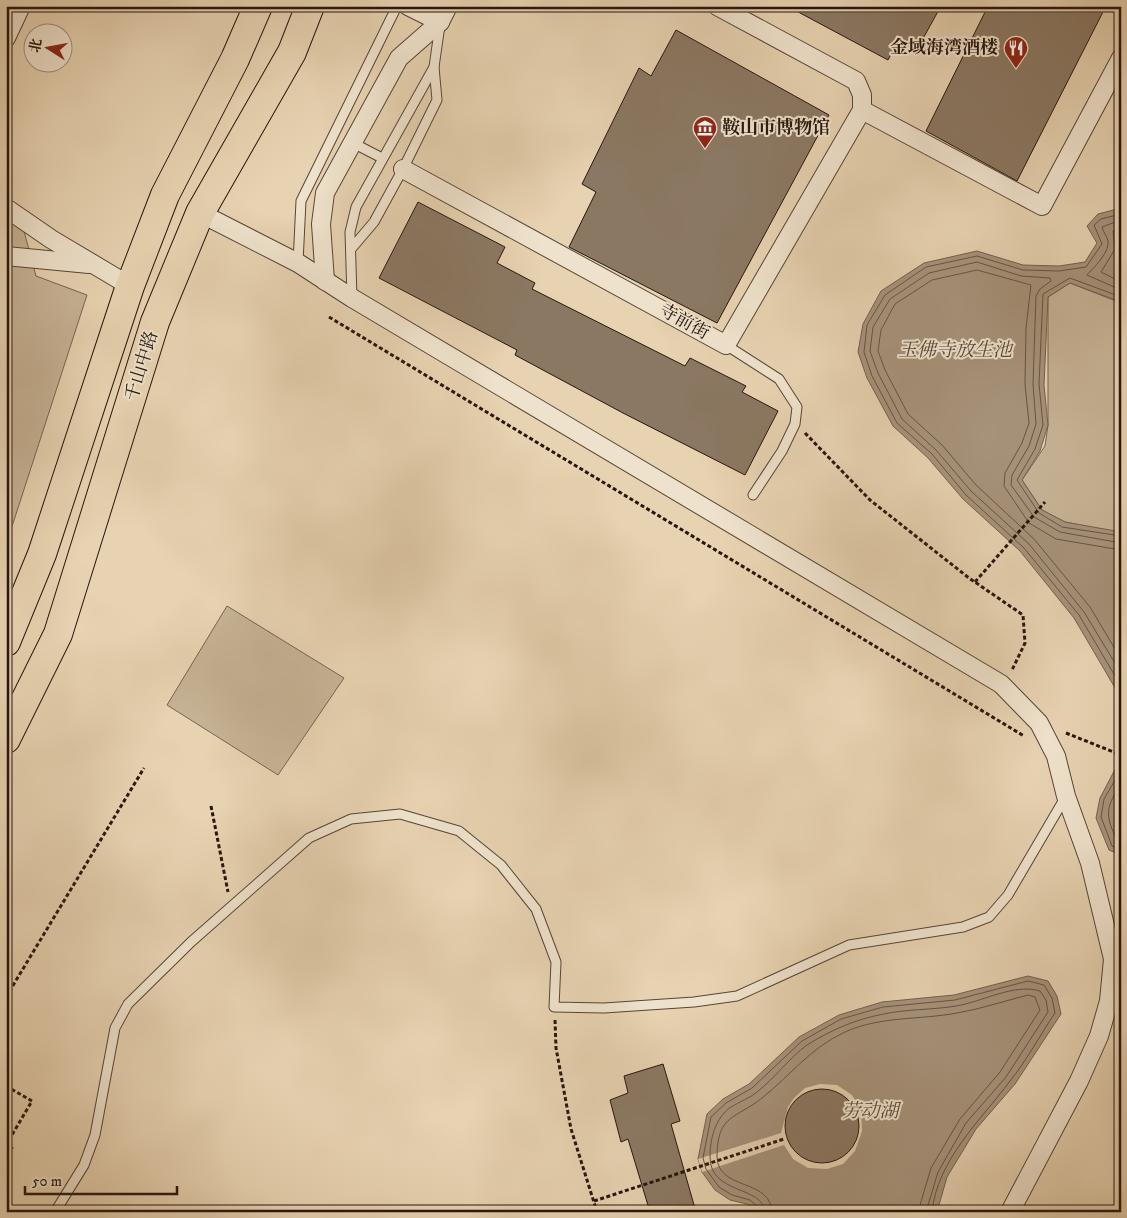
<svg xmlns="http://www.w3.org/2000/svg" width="1127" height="1218" font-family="'IM FELL DW Pica','Noto Serif SC',serif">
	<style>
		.green { fill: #c6b295; stroke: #766452 }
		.water { fill: #a6927a; stroke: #73604f }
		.pier { fill: #e7d2b1 }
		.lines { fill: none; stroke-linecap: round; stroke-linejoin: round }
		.shore { stroke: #665444; stroke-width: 1 }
		.building { fill: #8b7863; stroke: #27160f }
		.lane-casing { stroke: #574538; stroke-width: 11 }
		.street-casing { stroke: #574538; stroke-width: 20 }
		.primary-casing { stroke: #27160f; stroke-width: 30 }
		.path { stroke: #27160f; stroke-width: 3; stroke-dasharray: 4 2.5; stroke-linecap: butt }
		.lane { stroke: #efe2cc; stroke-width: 9 }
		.street { stroke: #efe2cc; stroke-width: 18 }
		.primary { stroke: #e7d2b1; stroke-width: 28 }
		.labels { text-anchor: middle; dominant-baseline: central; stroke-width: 4; stroke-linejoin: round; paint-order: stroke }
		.poi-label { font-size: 18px; font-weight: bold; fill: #27160f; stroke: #efe2cc; text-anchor: end }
		.street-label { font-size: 18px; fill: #27160f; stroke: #efe2cc }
		.water-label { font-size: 19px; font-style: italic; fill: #5a483a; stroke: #efe2cc }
	</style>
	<rect width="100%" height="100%" fill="#e7d2b1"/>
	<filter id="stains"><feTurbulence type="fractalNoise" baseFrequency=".004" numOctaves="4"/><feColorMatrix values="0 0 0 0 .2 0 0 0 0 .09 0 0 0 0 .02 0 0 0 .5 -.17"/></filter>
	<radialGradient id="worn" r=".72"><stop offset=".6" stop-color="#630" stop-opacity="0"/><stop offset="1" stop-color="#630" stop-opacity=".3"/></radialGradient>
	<g class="green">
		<polygon points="6,211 21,220 36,276 87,295 6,545"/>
		<polygon points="1070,283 1121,303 1121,533 1065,522 1042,510 1022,480 1045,446 1048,425 1048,297"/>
		<polygon points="227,606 344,678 278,775 167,705"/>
	</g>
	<g class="water">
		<polygon points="1121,208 1121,302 1070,283 1048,297 1044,385 1048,425 1040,451 1022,480 1042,510 1065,522 1121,532 1121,698 1074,618 1020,551 963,499 928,458 893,426 867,378 858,352 863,324 881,291 924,263 977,251 1023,265 1059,266 1085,262 1097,243 1087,226 1098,214"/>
		<polygon points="1121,758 1121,855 1109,850 1096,818 1100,798"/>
		<polygon points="1028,976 1048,981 1057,996 1061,1014 1015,1084 976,1129 947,1177 937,1212 756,1212 747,1204 730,1200 715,1190 702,1172 698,1159 707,1114 723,1099 749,1084 799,1037 839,1015 882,1002 954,995"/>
	</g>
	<polygon class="pier" points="820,1084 837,1085 852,1095 861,1110 862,1131 855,1151 843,1164 827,1169 808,1168 793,1159 784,1145 702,1172 698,1159 781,1133 788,1107 794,1098 805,1088"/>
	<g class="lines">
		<g class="shore">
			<polyline points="1121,214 1101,219 1094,225 1102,244 1086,267 1059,271 1023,270 977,256 926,267 885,295 867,325 864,352 872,376 897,423 932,454 966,495 1024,548 1079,615 1121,686"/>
			<path d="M 1121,220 L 1102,227 C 1103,232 1107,236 1108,241 C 1109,254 1093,268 1087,275 L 1121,290"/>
			<polyline points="1121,228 1113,231 1115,249 1101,272 1121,282"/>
			<polyline points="1121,297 1070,278 1043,294 1039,384 1043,425 1035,449 1017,480 1039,513 1062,527 1121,536"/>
			<polyline points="1121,543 1060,532 1034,517 1011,485 1012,475 1029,446 1036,424 1033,384 1036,296 1040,289 1051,281 1050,278 1021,276 977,262 929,273 890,299 873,327 870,351 878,373 902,419 936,450 971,491 1029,544 1084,612 1121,673"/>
			<polyline points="1121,550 1056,539 1029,523 1004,486 1005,473 1022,443 1029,423 1025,384 1026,328 1031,285 977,270 932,280 895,304 881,330 878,351 885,370 908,414 942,445 976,485 1034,539 1090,607 1121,659"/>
			<polyline points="1121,770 1104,799 1101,817 1112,846 1121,849"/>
			<path d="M 1121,783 C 1111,801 1104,809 1112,829 C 1115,835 1115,840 1121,843"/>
			<path d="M 758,1212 L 758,1207 L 750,1200 L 732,1195 L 719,1187 L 706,1169 L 703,1158 L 711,1117 L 726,1103 L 752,1088 L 802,1041 L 841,1019 L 883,1007 L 955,1000 L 1028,981 L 1044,985 L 1052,998 L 1055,1013 C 1040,1035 1027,1060 1010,1081 C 981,1120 937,1160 932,1212"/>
			<path d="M 765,1212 C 763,1185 710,1195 710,1157 C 710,1139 715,1118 731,1107 C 739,1102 750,1098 757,1092 C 775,1078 789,1058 807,1045 C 831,1030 856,1019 884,1014 C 907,1009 932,1010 956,1006 C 982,1002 1014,983 1040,991 L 1046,1000 L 1048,1012 L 1006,1077 L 966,1123 L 938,1172 L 926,1212"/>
			<path d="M 772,1212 C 771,1178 718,1191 717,1157 C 717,1114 736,1119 762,1098 C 791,1075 810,1048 845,1032 C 880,1016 920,1020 957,1013 C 981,1009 1004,1001 1028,995 L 1035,997 L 1040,1010 L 1000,1072 L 960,1119 L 931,1168 L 918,1212"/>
		</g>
	</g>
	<g class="building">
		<polygon points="787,6 941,6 915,53 897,43 888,60"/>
		<polygon points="988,6 1106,6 1017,181 926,131"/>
		<polygon points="676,30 829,115 717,323 569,247 596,192 582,184 639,68 651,76"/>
		<polygon points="418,202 505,247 497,263 535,283 532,289 685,366 690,358 746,386 742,392 778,411 745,475 623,413 515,355 517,350 379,278"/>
		<polygon points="663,1064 680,1121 671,1124 696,1212 650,1212 628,1139 621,1142 610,1100 628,1093 624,1076"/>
		<circle cx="822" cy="1126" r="37"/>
	</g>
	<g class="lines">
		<g class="lane-casing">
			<g id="lane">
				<polyline points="353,143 382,158"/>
				<polyline points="351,249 374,222 403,169 437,100 434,67"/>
				<polyline points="298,263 301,201 397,6"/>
				<polyline points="352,298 350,232 356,207 434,67 440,25"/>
				<polyline points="726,345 779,379 797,407 795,424 782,451 753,495"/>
				<polyline points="55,1212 84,1165 95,1135 115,1028 128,1004 191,942 309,838 351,819 400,814 459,831 501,865 536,909 556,962 554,1007 604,1008 694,1002 737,996 849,945 963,927 989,917 1008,895 1066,796"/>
			</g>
		</g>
		<g class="street-casing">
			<g id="street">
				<polyline points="408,6 440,22"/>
				<polyline points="717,6 856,81 862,95 862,110 1042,206 1121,58"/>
				<polyline points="6,38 21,6"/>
				<polyline points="403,169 726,345 862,110"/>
				<polyline points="6,208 51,239 130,286"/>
				<polyline points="200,213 298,263 352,298 1001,684 1039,723 1056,756 1066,796 1090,863 1113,959 1109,1001 1099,1036 1079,1081 1010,1212"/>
				<polyline points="6,256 89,264"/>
				<polyline points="325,281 321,224 325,193 399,58 440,22 448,6"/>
			</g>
		</g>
		<g class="primary-casing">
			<g id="primary">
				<polyline points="6,642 42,554 130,286 165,195 235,59 258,6"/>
				<polyline points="6,739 58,634 155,322 200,213 292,52 310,6"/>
			</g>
		</g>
		<g class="path">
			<polyline points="329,317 1024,736"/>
			<polyline points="805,433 870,500 969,578 1023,615 1025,643 1012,670"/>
			<polyline points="975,582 1045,502"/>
			<polyline points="1066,733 1121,755"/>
			<polyline points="211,806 228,892"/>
			<polyline points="6,997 144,768"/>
			<polyline points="555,1020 556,1048 571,1129 597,1212"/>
			<polyline points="6,1086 32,1101 6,1145 12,1148 6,1158"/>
			<polyline points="594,1201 784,1139"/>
		</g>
		<use href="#lane" class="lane"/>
		<use href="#street" class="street"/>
		<use href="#primary" class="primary"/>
	</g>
	<defs>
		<g id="restaurant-pin" transform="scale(1.25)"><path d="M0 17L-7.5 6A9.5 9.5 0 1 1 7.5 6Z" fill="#8f2418" stroke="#efe2cc"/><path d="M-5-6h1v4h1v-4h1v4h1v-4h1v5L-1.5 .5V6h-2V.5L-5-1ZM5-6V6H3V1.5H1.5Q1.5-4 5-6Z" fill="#fff"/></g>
		<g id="museum-pin" transform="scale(1.25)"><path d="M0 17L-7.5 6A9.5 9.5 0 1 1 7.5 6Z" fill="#8f2418" stroke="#efe2cc"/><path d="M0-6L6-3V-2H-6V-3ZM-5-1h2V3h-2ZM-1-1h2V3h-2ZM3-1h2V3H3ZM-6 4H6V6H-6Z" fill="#fff"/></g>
	</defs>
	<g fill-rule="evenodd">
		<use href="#restaurant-pin" x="1016" y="48"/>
		<use href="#museum-pin" x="705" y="128"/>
	</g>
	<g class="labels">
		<g class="poi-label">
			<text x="998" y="48">金域海湾酒楼</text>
			<text x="722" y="128" text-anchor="start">鞍山市博物馆</text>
		</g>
		<g class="street-label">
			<text transform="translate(684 322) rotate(29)">寺前街</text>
			<text transform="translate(142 366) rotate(-73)">千山中路</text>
		</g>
		<g class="water-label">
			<text x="955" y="350">玉佛寺放生池</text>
			<text x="870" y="1111">劳动湖</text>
		</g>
	</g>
	<rect width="1127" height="1218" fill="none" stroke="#e7d2b1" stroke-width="25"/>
	<rect x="8" y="8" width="1112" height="1203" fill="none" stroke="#27160f" stroke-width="2.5"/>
	<rect x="12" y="12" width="1102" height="1193" fill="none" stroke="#27160f"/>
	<g transform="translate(48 48) rotate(281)"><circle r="24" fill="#efe2cc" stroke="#9f9080"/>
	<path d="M0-4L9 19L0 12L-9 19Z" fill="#8f2418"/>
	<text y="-8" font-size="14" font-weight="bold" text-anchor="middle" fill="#27160f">北</text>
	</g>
	<path d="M25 1186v8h152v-8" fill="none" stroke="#27160f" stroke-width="2.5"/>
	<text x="32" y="1186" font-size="15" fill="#27160f" stroke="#efe2cc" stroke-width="4" paint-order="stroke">50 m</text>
	<rect width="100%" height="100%" filter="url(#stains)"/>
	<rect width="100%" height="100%" fill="url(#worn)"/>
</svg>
